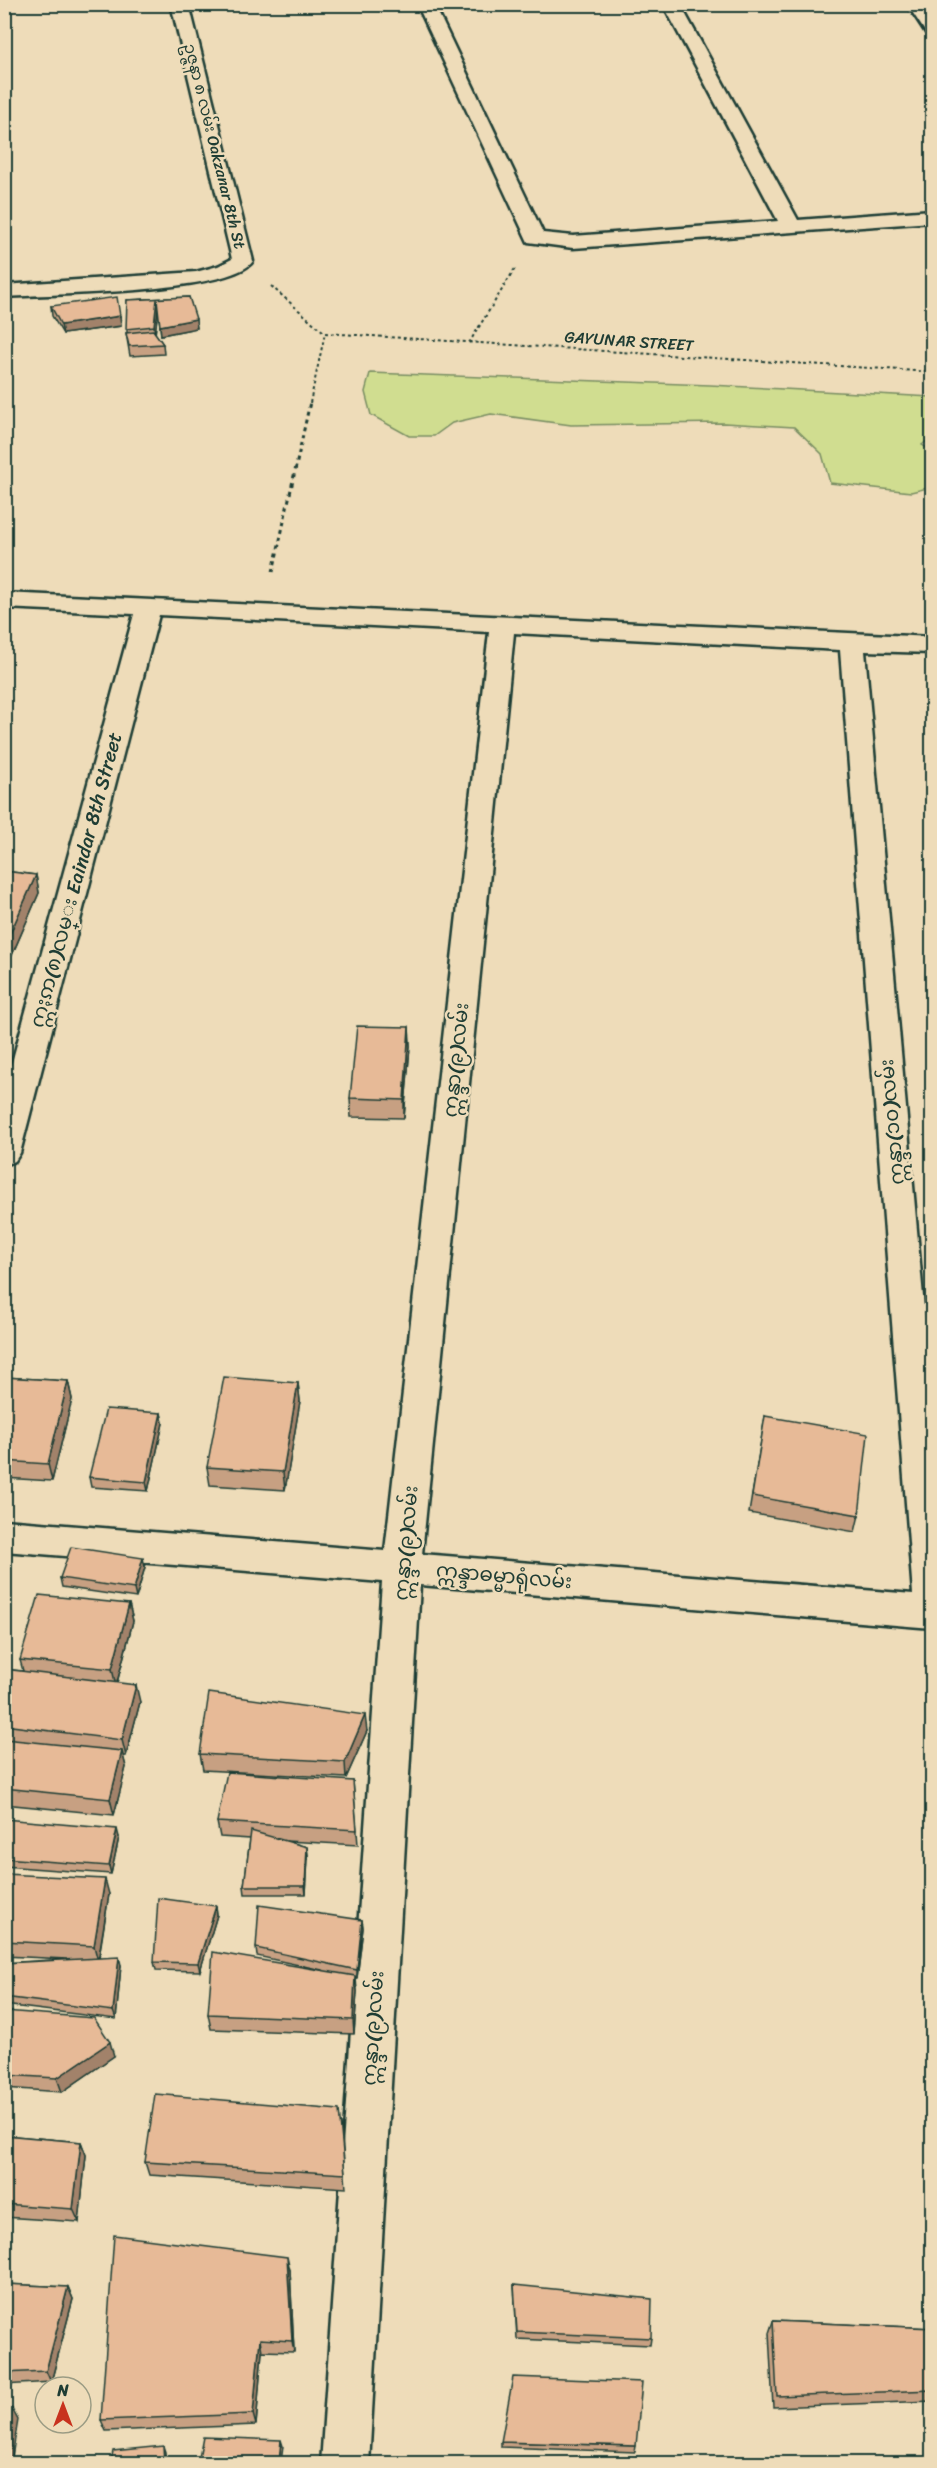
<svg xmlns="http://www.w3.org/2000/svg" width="937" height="2468" font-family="Sriracha,'Noto Sans Myanmar',sans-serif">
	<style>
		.green { fill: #d0dd90; stroke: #788d62; stroke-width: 1.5 }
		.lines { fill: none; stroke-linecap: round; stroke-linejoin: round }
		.street-casing { stroke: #1f3d34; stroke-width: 5 }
		.path-far1 { stroke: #1f3d34; stroke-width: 2; stroke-dasharray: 3 3; stroke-linecap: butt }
		.path { stroke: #1f3d34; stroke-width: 3; stroke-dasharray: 4 4; stroke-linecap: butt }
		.street { fill: #eedcb9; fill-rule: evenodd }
		.wall { fill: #c7a082; stroke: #1f3d34; stroke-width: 1.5 }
		.shaded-wall { fill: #a2826a; stroke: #1f3d34; stroke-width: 1.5 }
		.building { fill: #e7ba97; stroke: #1f3d34; stroke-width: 1.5 }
		.labels { text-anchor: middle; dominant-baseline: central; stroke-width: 5; stroke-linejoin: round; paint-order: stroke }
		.far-street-label { font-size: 16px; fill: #1f3d34; stroke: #eedcb9 }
		.street-label { font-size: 20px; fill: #1f3d34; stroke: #eedcb9 }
	</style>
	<rect width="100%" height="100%" fill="#eedcb9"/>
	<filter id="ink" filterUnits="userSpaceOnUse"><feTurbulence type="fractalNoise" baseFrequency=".0167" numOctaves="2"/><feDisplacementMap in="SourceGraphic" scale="12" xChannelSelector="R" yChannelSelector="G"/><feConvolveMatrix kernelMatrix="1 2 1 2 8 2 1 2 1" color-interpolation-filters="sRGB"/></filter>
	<g filter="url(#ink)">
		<polygon class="green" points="370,373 710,385 932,397 932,437 922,445 932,451 932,487 911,492 830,483 822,454 794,427 724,423 571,425 491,414 452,423 434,436 409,436 371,415 365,392"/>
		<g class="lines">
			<g class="street-casing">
				<g id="street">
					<path d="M 171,4 L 189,4 L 253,261 C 232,293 48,294 4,297 L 4,285 L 196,272 L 218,266 L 232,259 Z"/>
					<polygon points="417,4 434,4 543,233 573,236 778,221 663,4 680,4 798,220 932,210 932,222 573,248 528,242"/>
					<polygon points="907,4 924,4 932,17 932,34 926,33"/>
					<path d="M 4,593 L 932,637 L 932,653 L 865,651 L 932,1397 L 932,1628 L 420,1585 L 369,2464 L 321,2464 L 382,1582 L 4,1551 L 4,1520 L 385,1551 L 489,632 L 159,615 L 20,1153 L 15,1161 L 4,1165 L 4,1092 L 134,614 L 4,608 ZM 514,633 L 840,650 L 913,1594 L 422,1554 Z"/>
				</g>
			</g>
			<g class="path-far1">
				<polyline points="271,286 325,333"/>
				<polyline points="325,333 932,372"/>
				<polyline points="469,343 516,267"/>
				<polyline points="310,403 325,333"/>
			</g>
			<polyline class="path" points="273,572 310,402"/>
			<use href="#street" class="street"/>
		</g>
		<g class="wall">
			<polygon points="189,297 197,328 161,335 158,308 155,333 163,344 164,354 130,356 126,333 127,333 127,300"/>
			<polygon points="51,306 120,316 121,326 63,334 52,316"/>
			<polygon points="4,871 36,875 39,893 12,955 4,955"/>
			<polygon points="409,1027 410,1046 404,1118 351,1117 350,1098"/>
			<polygon points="4,1377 68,1381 72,1399 52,1481 4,1478"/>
			<polygon points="298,1383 300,1401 285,1490 210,1485 207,1467"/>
			<polygon points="161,1413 163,1423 148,1491 91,1487 89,1477"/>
			<polygon points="765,1416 859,1515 855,1532 749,1513"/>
			<polygon points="145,1567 136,1598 62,1587 60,1578"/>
			<polygon points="129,1604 133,1621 117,1683 140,1702 126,1756 123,1756 126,1767 114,1815 4,1804 4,1669 23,1671 20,1660"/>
			<polygon points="367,1731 346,1778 203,1770 200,1754"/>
			<polygon points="353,1781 358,1845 286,1841 307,1847 308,1856 306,1894 245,1894 244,1886 250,1839 220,1837 217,1822"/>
			<polygon points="4,1819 119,1837 111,1874 4,1866"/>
			<polygon points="4,1874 109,1894 99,1958 121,1965 116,2019 4,2005 4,1963 67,1959 4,1956"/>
			<polygon points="216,1906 217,1915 200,1971 156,1970 154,1962"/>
			<polygon points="362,1920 363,1928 357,1978 356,1978 357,1991 354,2034 211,2029 208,2014 322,1970 257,1956 256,1948"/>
			<polygon points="4,2011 114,2056 62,2092 4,2088"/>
			<polygon points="341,2124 346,2188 149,2175 145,2162"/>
			<polygon points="4,2135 81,2142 86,2155 79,2222 4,2217"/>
			<polygon points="290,2270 294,2352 262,2351 256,2425 106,2431 101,2420"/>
			<polygon points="4,2284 68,2287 73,2299 51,2382 4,2385"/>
			<polygon points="514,2285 651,2338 650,2345 517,2339"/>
			<polygon points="773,2321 933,2328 933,2401 773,2407 769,2333"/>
			<polygon points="501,2442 636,2446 635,2452 501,2447"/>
		</g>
		<g class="shaded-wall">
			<polygon points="157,299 158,308 155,336 154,326"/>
			<polygon points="120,316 121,326 63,334 61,325"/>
			<polygon points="196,319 197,328 161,335 160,326"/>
			<polygon points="36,875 39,893 12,955 9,936"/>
			<polygon points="409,1027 410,1046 404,1118 404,1100"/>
			<polygon points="68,1381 72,1399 52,1481 48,1464"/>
			<polygon points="298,1383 300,1401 285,1490 283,1472"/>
			<polygon points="161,1413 163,1423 148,1491 146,1482"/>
			<polygon points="143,1558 145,1567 136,1598 134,1589"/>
			<polygon points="129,1604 133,1621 116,1686 112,1669"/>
			<polygon points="136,1685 140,1702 126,1756 122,1740"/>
			<polygon points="365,1715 367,1731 346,1778 345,1762"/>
			<polygon points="122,1751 126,1767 114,1815 110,1799"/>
			<polygon points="117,1829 119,1837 111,1874 109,1866"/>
			<polygon points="307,1847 308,1856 306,1894 305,1886"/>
			<polygon points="105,1879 109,1894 98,1961 94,1946"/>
			<polygon points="216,1906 217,1915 200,1971 198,1963"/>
			<polygon points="362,1920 363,1928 357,1978 357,1970"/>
			<polygon points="119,1957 121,1965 116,2019 113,2011"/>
			<polygon points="355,1976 357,1991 354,2034 353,2020"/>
			<polygon points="110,2042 114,2056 62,2092 57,2078"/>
			<polygon points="81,2142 86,2155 79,2222 73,2209"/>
			<polygon points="287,2257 290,2270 294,2352 292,2341"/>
			<polygon points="68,2287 73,2299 51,2382 46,2371"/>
			<polygon points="260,2339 262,2351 256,2425 253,2414"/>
			<polygon points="12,2409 18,2420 11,2463 4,2463 4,2455"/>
			<polygon points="281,2440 283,2446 281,2463 279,2463"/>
			<polygon points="163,2446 165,2452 166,2463 164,2463"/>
		</g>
		<g class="building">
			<polygon points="117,297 120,316 61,325 51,306"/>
			<polygon points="189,297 196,319 160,326 157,299 154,326 126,329 127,300"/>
			<polygon points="153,330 163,344 129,346 126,333"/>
			<polygon points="4,871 36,875 9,936 4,936"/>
			<polygon points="357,1026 409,1027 404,1100 350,1098"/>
			<polygon points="4,1377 68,1381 48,1464 4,1461"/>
			<polygon points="224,1377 298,1383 283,1472 207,1467"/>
			<polygon points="106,1409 161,1413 146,1482 89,1477"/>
			<polygon points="765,1416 868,1434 859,1515 752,1496"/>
			<polygon points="71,1547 143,1558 134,1589 60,1578"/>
			<polygon points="39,1595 129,1604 112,1669 20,1660"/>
			<polygon points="4,1669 136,1685 122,1740 4,1725"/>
			<polygon points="209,1693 365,1715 345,1762 200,1754"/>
			<polygon points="4,1739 122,1751 110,1799 4,1788"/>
			<polygon points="227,1772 353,1781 357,1830 217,1822"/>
			<polygon points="4,1819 117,1829 109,1866 4,1858"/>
			<polygon points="251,1831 307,1847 305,1886 244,1886"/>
			<polygon points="4,1874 105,1879 94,1946 4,1941"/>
			<polygon points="158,1898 216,1906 198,1963 154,1962"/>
			<polygon points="259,1905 362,1920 357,1970 256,1948"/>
			<polygon points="213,1952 355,1976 353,2020 208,2014"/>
			<polygon points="119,1957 113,2011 4,1997 4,1963"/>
			<polygon points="4,2011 94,2018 110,2042 57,2078 4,2075"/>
			<polygon points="155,2094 339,2110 345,2174 145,2162"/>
			<polygon points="4,2135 81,2142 73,2209 4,2204"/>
			<polygon points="114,2235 287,2257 292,2341 260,2339 253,2414 101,2420"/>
			<polygon points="4,2284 68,2287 46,2371 4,2373"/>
			<polygon points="514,2285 652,2299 651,2338 517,2332"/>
			<polygon points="773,2321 933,2328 933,2390 777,2396"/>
			<polygon points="513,2377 642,2382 636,2446 501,2442"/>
			<polygon points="4,2409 12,2409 4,2455"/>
			<polygon points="203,2437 281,2440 279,2463 198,2463"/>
			<polygon points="163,2446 164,2463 111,2463 113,2451"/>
		</g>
	</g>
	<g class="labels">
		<g class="far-street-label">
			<text transform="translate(215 146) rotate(76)">ဥဇ္ဇနာ ၈ လမ်း Oakzanar 8th St</text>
			<text transform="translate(629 341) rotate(4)">GAYUNAR STREET</text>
		</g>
		<g class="street-label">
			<text transform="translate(76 880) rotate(-75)">ဣႏၵာ(၈)လမ္း Eaindar 8th Street</text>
			<text transform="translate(456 1060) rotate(-84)">ဣန္ဒာ(၉)လမ်း</text>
			<text transform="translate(892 1122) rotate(-95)">ဣန္ဒာ(၁၀)လမ်း</text>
			<text transform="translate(406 1543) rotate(-85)">ဣန္ဒာ(၉)လမ်း</text>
			<text transform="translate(504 1576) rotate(5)">ဣန္ဒာဓမ္မာရုံလမ်း</text>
			<text transform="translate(373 2028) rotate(-86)">ဣန္ဒာ(၉)လမ်း</text>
		</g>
	</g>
	<rect width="937" height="2468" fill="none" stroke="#eedcb9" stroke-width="24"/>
	<rect x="12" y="12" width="913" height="2444" fill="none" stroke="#1f3d34" stroke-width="2" filter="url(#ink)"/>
	<g transform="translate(63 2405)"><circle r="28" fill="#eedcb9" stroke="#9b9c84" stroke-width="1.5"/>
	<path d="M0-4.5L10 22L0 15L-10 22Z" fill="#c8321e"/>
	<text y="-9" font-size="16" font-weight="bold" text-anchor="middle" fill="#1f3d34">N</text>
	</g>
</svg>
